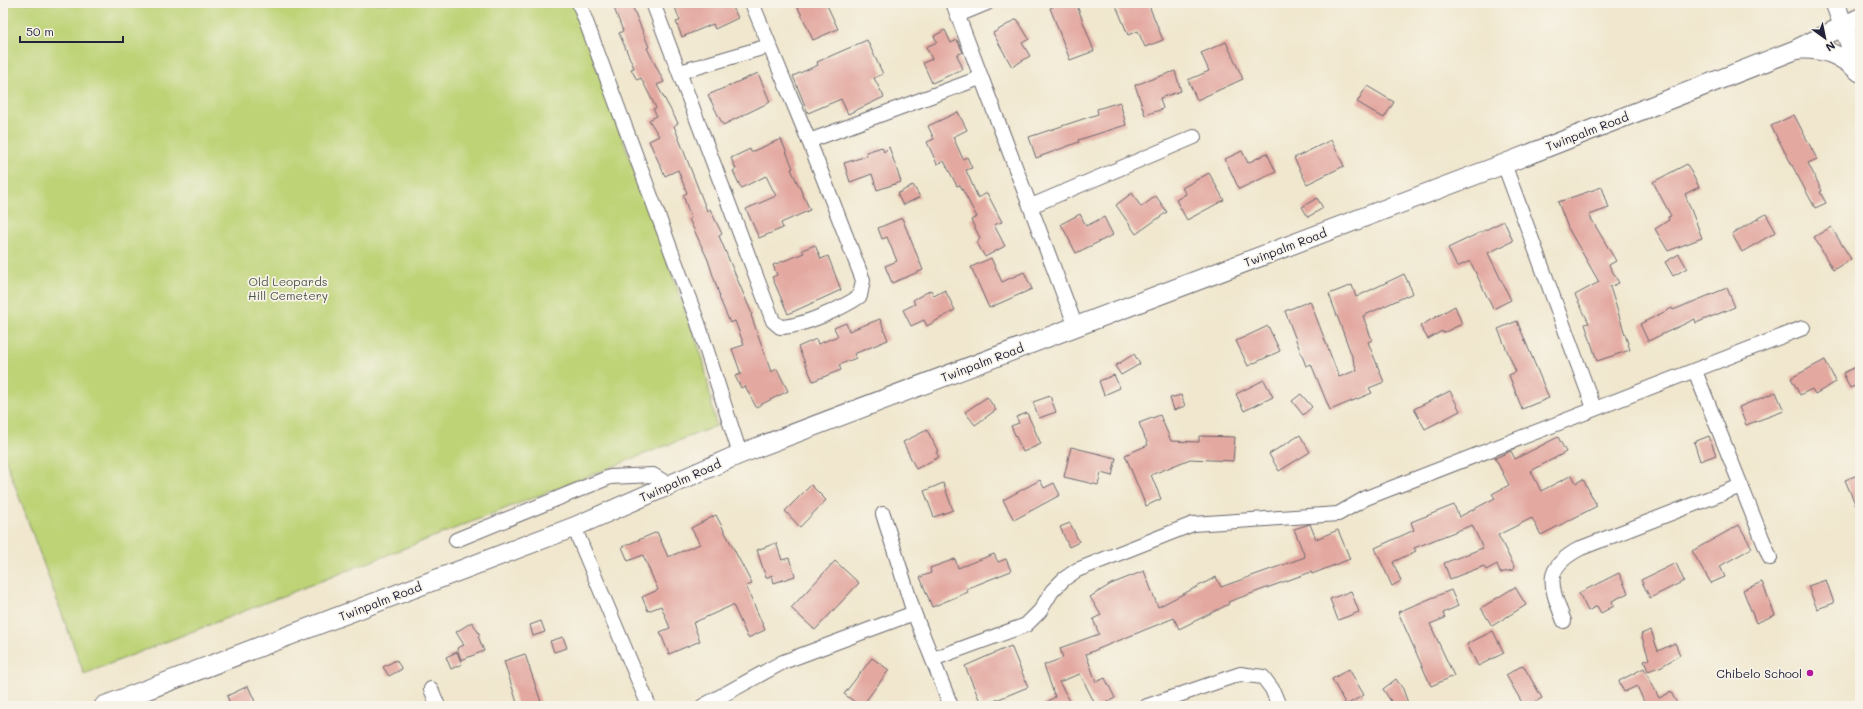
<svg xmlns="http://www.w3.org/2000/svg" width="1863" height="709" font-family="Mali,sans-serif">
	<style>
		.green { fill: #bdd376; stroke: #707a58 }
		.building { fill: #e3a8a0 }
		.lines { fill: none; stroke-linecap: round; stroke-linejoin: round }
		.street-casing { stroke: #6a676e; stroke-width: 16 }
		.secondary-casing { stroke: #6a676e; stroke-width: 21 }
		.street { stroke: #fff; stroke-width: 14 }
		.secondary { stroke: #fff; stroke-width: 19 }
		.poi-dot { fill: #b5179e; stroke: #f7f3e8; stroke-width: 1.5 }
		.labels { text-anchor: middle; dominant-baseline: central; stroke-width: 3.5; stroke-linejoin: round; paint-order: stroke }
		.street-label { font-size: 12px; fill: #22223b; stroke: #f7f3e8 }
		.park-label { font-size: 12px; fill: #50574d; stroke: #f7f3e8 }
		.poi-label { font-size: 12px; fill: #22223b; stroke: #f7f3e8; text-anchor: end }
	</style>
	<rect width="100%" height="100%" fill="#f7f3e8"/>
	<filter id="ink" filterUnits="userSpaceOnUse"><feTurbulence type="fractalNoise" baseFrequency=".025" numOctaves="2"/><feDisplacementMap in="SourceGraphic" scale="8" xChannelSelector="R" yChannelSelector="G"/><feConvolveMatrix kernelMatrix="1 2 1 2 8 2 1 2 1" color-interpolation-filters="sRGB"/></filter>
	<filter id="wash" filterUnits="userSpaceOnUse"><feTurbulence type="fractalNoise" baseFrequency=".012" numOctaves="4" result="noise"/><feDisplacementMap in="SourceGraphic" scale="16" xChannelSelector="R" yChannelSelector="G"/><feGaussianBlur stdDeviation="0.9" result="paint"/><feColorMatrix in="noise" values="0 0 0 0 0 0 0 0 0 0 0 0 0 0 0 0 0 1.4 0 .05"/><feComposite in="paint" operator="in"/></filter>
	<g filter="url(#wash)">
		<rect width="100%" height="100%" fill="#f0e7ce"/>
		<polygon class="green" points="3,3 573,3 703,359 716,426 84,674 3,453"/>
		<g id="blocks">
			<g class="building">
				<polygon points="612,3 631,3 649,47 647,48 664,82 657,85 678,123 674,126 707,211 710,209 722,234 719,236 752,314 751,315 771,372 777,369 788,391 756,407 745,386 741,388 735,376 741,374 732,349 744,345 735,321 730,323 719,297 720,297 708,260 689,219 691,218 683,195 687,193 678,170 665,176 649,141 659,136 649,120 657,116 653,109 656,108 641,78 637,80 631,69 634,68 619,33 623,31"/>
				<polygon points="686,3 731,3 738,18 715,29 713,24 682,37 676,22 680,21 675,7"/>
				<polygon points="796,3 826,3 838,29 813,40"/>
				<polygon points="1062,3 1076,3 1094,51 1070,60 1050,8"/>
				<polygon points="1115,3 1148,3 1163,40 1145,47 1138,31 1128,35"/>
				<polygon points="1017,19 1029,39 1022,43 1030,56 1012,67 993,33"/>
				<polygon points="945,30 951,43 957,40 963,52 957,55 963,69 932,83 923,63 932,59 926,47 937,42 934,36"/>
				<polygon points="867,40 883,74 874,78 884,97 848,114 841,99 808,113 793,76 818,65 817,62"/>
				<polygon points="1226,42 1243,79 1197,100 1188,80 1209,71 1201,53"/>
				<polygon points="1175,71 1181,91 1160,98 1163,109 1145,115 1135,85"/>
				<polygon points="758,73 770,102 723,125 708,95"/>
				<polygon points="1367,86 1394,102 1384,118 1357,102"/>
				<polygon points="1120,102 1126,125 1078,140 1079,142 1036,158 1029,137 1098,114 1097,109"/>
				<polygon points="958,112 967,130 953,137 963,159 967,157 972,168 966,170 978,198 987,193 1002,222 994,225 1005,246 985,257 977,243 980,238 971,220 977,217 960,185 957,186 944,161 937,164 927,142 934,139 928,126"/>
				<polygon points="1794,115 1817,159 1808,163 1822,191 1820,192 1826,203 1815,208 1771,126"/>
				<polygon points="781,139 793,168 791,169 810,210 781,223 783,228 759,238 746,209 776,196 766,176 741,188 733,171 736,169 731,158 750,149 751,152"/>
				<polygon points="1331,140 1344,166 1307,184 1294,158"/>
				<polygon points="882,147 884,152 889,147 901,182 877,190 872,174 850,182 844,163 867,156 866,152"/>
				<polygon points="1242,151 1248,163 1267,153 1276,172 1239,189 1225,159"/>
				<polygon points="1687,164 1699,187 1685,194 1702,238 1668,251 1655,229 1669,220 1668,217 1671,216 1653,182"/>
				<polygon points="1209,173 1224,200 1187,220 1176,200 1186,194 1182,188"/>
				<polygon points="913,185 920,197 903,205 897,194"/>
				<polygon points="1602,187 1609,208 1589,215 1616,261 1609,265 1619,283 1610,287 1630,350 1597,361 1585,324 1589,323 1575,295 1599,282 1568,228 1558,202"/>
				<polygon points="1132,193 1141,207 1156,196 1167,212 1136,234 1116,205"/>
				<polygon points="1317,198 1323,208 1308,217 1302,207"/>
				<polygon points="1080,214 1086,226 1104,217 1113,235 1076,253 1061,224"/>
				<polygon points="1766,214 1776,232 1742,252 1732,234"/>
				<polygon points="902,218 923,270 892,283 885,266 897,261 887,237 882,239 878,228"/>
				<polygon points="1504,221 1513,241 1488,253 1511,300 1493,309 1470,261 1457,267 1448,248"/>
				<polygon points="1831,227 1851,259 1833,270 1814,237"/>
				<polygon points="815,245 821,259 828,256 841,290 788,314 772,277 777,275 773,265 804,253 802,250"/>
				<polygon points="1679,254 1687,268 1673,276 1665,262"/>
				<polygon points="991,258 1002,282 1024,272 1032,289 989,308 971,267"/>
				<polygon points="1404,274 1413,293 1363,316 1372,340 1368,342 1384,382 1369,388 1372,393 1330,410 1311,364 1306,366 1285,311 1310,301 1339,377 1357,370 1329,294 1352,285 1356,297"/>
				<polygon points="1727,288 1735,307 1696,323 1695,319 1648,341 1640,324 1672,308 1673,310"/>
				<polygon points="931,290 934,296 945,290 955,310 927,326 924,320 911,326 903,310 915,304 913,300"/>
				<polygon points="1455,306 1462,324 1443,333 1442,331 1428,339 1420,326"/>
				<polygon points="880,319 888,340 854,354 856,358 839,365 841,370 813,381 798,347 816,339 818,344 838,336 834,328 846,323 849,331"/>
				<polygon points="1517,321 1549,398 1522,409 1509,375 1516,372 1498,329"/>
				<polygon points="1268,326 1280,351 1248,366 1236,341"/>
				<polygon points="1134,354 1140,364 1121,375 1115,366"/>
				<polygon points="1825,360 1836,382 1815,394 1812,389 1800,395 1791,378"/>
				<polygon points="1860,365 1860,384 1850,388 1843,373"/>
				<polygon points="1114,375 1120,388 1104,395 1099,381"/>
				<polygon points="1264,380 1273,397 1244,411 1236,394"/>
				<polygon points="1450,391 1460,411 1425,429 1414,409"/>
				<polygon points="1776,392 1784,411 1746,425 1739,407"/>
				<polygon points="1301,394 1312,407 1303,415 1292,401"/>
				<polygon points="1181,395 1185,406 1174,410 1170,398"/>
				<polygon points="1050,396 1056,412 1039,418 1033,402"/>
				<polygon points="987,397 996,410 975,425 965,412"/>
				<polygon points="1027,413 1041,444 1023,452 1011,426 1019,423 1016,417"/>
				<polygon points="1160,415 1171,441 1199,442 1199,436 1235,437 1233,461 1190,459 1151,475 1161,499 1146,506 1125,455 1148,445 1139,423"/>
				<polygon points="927,430 938,451 936,452 939,457 916,469 903,442"/>
				<polygon points="1300,435 1310,452 1279,471 1269,454"/>
				<polygon points="1709,436 1716,455 1700,461 1694,442"/>
				<polygon points="1558,437 1566,452 1531,471 1541,491 1572,475 1576,483 1583,479 1597,506 1541,535 1532,518 1498,535 1514,566 1513,570 1500,573 1497,564 1486,570 1484,566 1450,579 1444,563 1483,548 1472,525 1414,548 1416,551 1393,562 1401,581 1392,586 1375,548 1414,530 1411,522 1454,505 1459,517 1495,498 1492,494 1509,485 1495,458 1511,451 1515,459"/>
				<polygon points="1071,447 1116,458 1112,476 1101,473 1098,485 1064,477"/>
				<polygon points="1860,474 1860,515 1845,480"/>
				<polygon points="1040,480 1044,488 1054,483 1060,495 1014,520 1003,500"/>
				<polygon points="943,483 953,510 934,517 924,491"/>
				<polygon points="811,485 826,500 800,527 785,511"/>
				<polygon points="716,515 752,584 746,586 765,630 748,638 733,605 693,623 700,641 669,654 660,632 670,628 661,606 648,611 642,597 658,590 643,555 628,561 622,547 657,532 668,557 700,544 691,528"/>
				<polygon points="1070,523 1079,542 1069,547 1060,527"/>
				<polygon points="1310,524 1316,539 1338,530 1350,559 1312,574 1311,572 1228,602 1229,604 1179,629 1174,618 1086,654 1096,682 1105,678 1115,698 1104,704 1105,706 1096,706 1080,674 1059,682 1073,706 1040,706 1055,697 1044,665 1063,658 1060,648 1099,634 1093,619 1101,615 1090,597 1111,584 1144,571 1158,607 1216,577 1221,587 1305,557 1294,529"/>
				<polygon points="1739,525 1752,548 1720,566 1725,577 1711,583 1692,551"/>
				<polygon points="776,543 782,560 789,558 795,576 774,583 772,575 766,578 757,550"/>
				<polygon points="994,554 998,562 1006,559 1011,571 966,589 968,592 932,607 920,577 931,573 930,568 955,559 958,568"/>
				<polygon points="835,561 859,583 815,630 791,608"/>
				<polygon points="1676,563 1684,581 1650,598 1641,580"/>
				<polygon points="1619,573 1628,593 1612,601 1614,606 1601,613 1597,606 1588,611 1579,593"/>
				<polygon points="1826,580 1834,603 1817,609 1808,586"/>
				<polygon points="1762,582 1775,615 1756,623 1743,590"/>
				<polygon points="1515,587 1526,605 1492,626 1481,608"/>
				<polygon points="1451,590 1458,606 1443,613 1445,618 1430,624 1454,676 1431,686 1398,612"/>
				<polygon points="1351,591 1359,612 1338,620 1330,599"/>
				<polygon points="541,621 545,632 533,636 530,625"/>
				<polygon points="472,622 480,635 478,636 484,651 461,660 457,648 464,645 456,632"/>
				<polygon points="1651,630 1658,651 1675,643 1680,655 1662,666 1648,671 1644,661 1649,659 1641,634"/>
				<polygon points="1493,631 1504,653 1478,666 1467,644"/>
				<polygon points="563,637 567,648 554,652 550,641"/>
				<polygon points="1011,646 1028,687 982,706 965,666"/>
				<polygon points="457,652 462,664 451,669 446,657"/>
				<polygon points="525,654 541,702 528,706 518,706 504,661"/>
				<polygon points="872,658 889,670 862,706 860,706 844,694"/>
				<polygon points="396,660 402,669 389,676 383,667"/>
				<polygon points="1523,665 1542,698 1528,706 1524,706 1506,675"/>
				<polygon points="1644,668 1659,698 1671,692 1678,706 1642,706 1645,704 1637,686 1624,692 1619,681"/>
				<polygon points="1349,669 1364,695 1346,705 1332,679"/>
				<polygon points="1396,679 1403,689 1409,706 1394,706 1383,689"/>
				<polygon points="248,686 257,706 231,706 227,696"/>
			</g>
		</g>
	</g>
	<g filter="url(#ink)">
		<use href="#blocks" fill-opacity="0" stroke="#6a676e" stroke-width="1"/>
		<g class="lines">
			<g class="street-casing">
				<g id="street">
					<polyline points="579,3 698,323 740,454"/>
					<path d="M 653,3 L 773,321 L 780,327 C 801,327 843,308 860,296 L 863,280 L 809,141 L 752,3"/>
					<polyline points="953,3 1076,327"/>
					<polyline points="958,15 987,3"/>
					<polyline points="680,72 769,46"/>
					<polyline points="809,141 980,78"/>
					<polyline points="1504,164 1594,408"/>
					<polyline points="1031,206 1194,137"/>
					<polyline points="1695,371 1770,558"/>
					<polyline points="883,514 914,613 951,706"/>
					<polyline points="574,527 649,706"/>
					<polyline points="456,540 610,477 653,475 669,485"/>
					<path d="M 1564,621 C 1550,585 1542,568 1581,548 L 1741,486"/>
					<polyline points="933,659 1026,625 1040,611 1052,591 1064,579 1077,570 1193,524 1338,514 1366,498 1803,328"/>
					<polyline points="431,689 438,706"/>
					<polyline points="703,706 783,662 914,613"/>
					<polyline points="1147,706 1240,674 1263,677 1272,689 1279,706"/>
				</g>
			</g>
			<g class="secondary-casing">
				<g id="secondary">
					<polyline points="1835,3 1860,72"/>
					<path d="M 1798,49 C 1825,48 1839,54 1860,72"/>
					<polyline points="104,706 574,527 740,454 1504,164 1795,50 1860,18"/>
				</g>
			</g>
			<use href="#street" class="street"/>
			<use href="#secondary" class="secondary"/>
		</g>
	</g>
	<circle class="poi-dot" cx="1810" cy="673" r="4"/>
	<g class="labels">
		<g class="street-label">
			<text transform="translate(1587 131) rotate(-21)">Twinpalm Road</text>
			<text transform="translate(1285 247) rotate(-21)">Twinpalm Road</text>
			<text transform="translate(982 362) rotate(-21)">Twinpalm Road</text>
			<text transform="translate(680 480) rotate(-24)">Twinpalm Road</text>
			<text transform="translate(380 601) rotate(-21)">Twinpalm Road</text>
		</g>
		<g class="park-label">
			<text x="288" y="281">Old Leopards<tspan x="288" dy="14">Hill Cemetery</tspan></text>
		</g>
		<g class="poi-label">
			<text x="1802" y="673">Chibelo School</text>
		</g>
	</g>
	<rect width="1863" height="709" fill="none" stroke="#f7f3e8" stroke-width="16"/>
	<g transform="translate(1825 38) rotate(147)" stroke="#f7f3e8" stroke-width="3" paint-order="stroke">
	<path d="M0-3L7 15L0 10L-7 15Z" fill="#22223b"/>
	<text y="-6" font-size="11" font-weight="bold" text-anchor="middle" fill="#22223b">N</text>
	</g>
	<path d="M20 36v6h103v-6" fill="none" stroke="#22223b" stroke-width="2"/>
	<text x="26" y="36" font-size="12" fill="#22223b" stroke="#f7f3e8" stroke-width="3" paint-order="stroke">50 m</text>
</svg>
